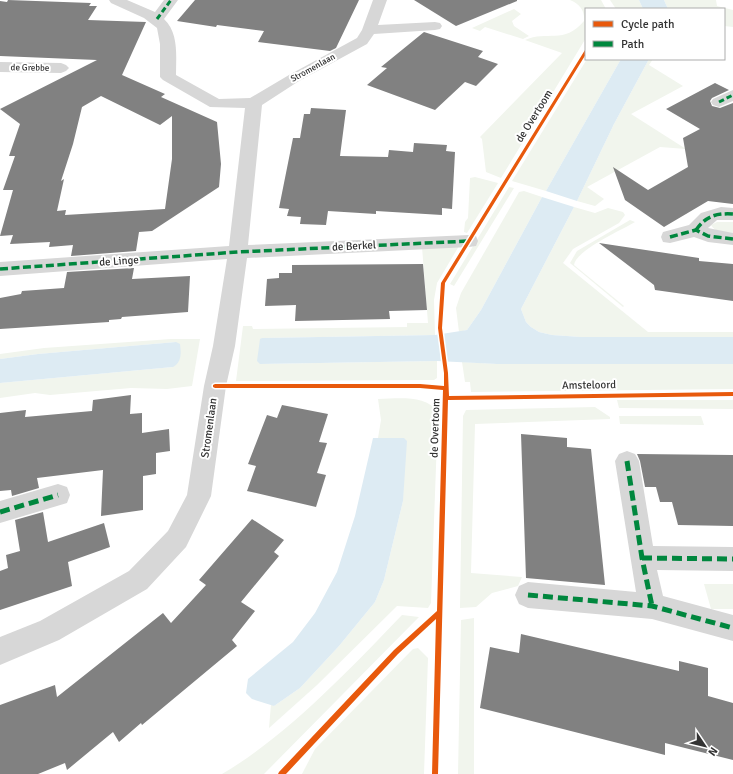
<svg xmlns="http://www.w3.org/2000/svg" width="733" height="774" font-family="Signika,sans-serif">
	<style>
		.green { fill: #f1f5ed }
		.water { fill: #ddebf3 }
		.building { fill: #818181; fill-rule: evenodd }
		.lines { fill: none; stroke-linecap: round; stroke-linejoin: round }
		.minor { fill: #d7d7d7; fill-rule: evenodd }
		.quiet-far2 { stroke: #00873e; stroke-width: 3; stroke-dasharray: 5.5 3; stroke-linecap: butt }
		.quiet-far1 { stroke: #00873e; stroke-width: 3.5; stroke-dasharray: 8 3.5; stroke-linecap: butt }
		.quiet { stroke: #00873e; stroke-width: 5; stroke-dasharray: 10 5; stroke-linecap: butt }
		.cycleway-casing { stroke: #fff; stroke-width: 3 }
		.cycleway { fill: #e8590c; fill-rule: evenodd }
		.labels { text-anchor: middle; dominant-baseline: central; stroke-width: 4; stroke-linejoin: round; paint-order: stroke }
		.far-street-label { font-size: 9px; fill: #333; stroke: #fff }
		.street-label { font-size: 11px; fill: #333; stroke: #fff }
	</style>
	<rect width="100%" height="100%" fill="#fff"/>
	<g class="green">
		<path d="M 570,0 L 601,0 L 606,9 L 586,9 L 586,38 L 501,178 L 486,172 L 482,139 L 480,137 L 562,53 L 525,40 C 547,30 564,45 584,21 C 585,11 580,4 570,0 Z"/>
		<polygon points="610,0 639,0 643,9 616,9"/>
		<polygon points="664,0 716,0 717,6 733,10 733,27 724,26 724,9 668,9"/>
		<polygon points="514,9 521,14 512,21 514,26 529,36 523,39 485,27 480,31 472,28"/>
		<polygon points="587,59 621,59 546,191 512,181"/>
		<polygon points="649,59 653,59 649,65 683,86 631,114 686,149 660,147 587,187 604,199 595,206 577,201 614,124"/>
		<polygon points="475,177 498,183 467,233 464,232 465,222 468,218 470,178"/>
		<polygon points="509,187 514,188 454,286 450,284"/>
		<polygon points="524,191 542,197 481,310 467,330 459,332 456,308 461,293 519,192"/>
		<polygon points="574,207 595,213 608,208 623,212 625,215 619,223 573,249 563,263 648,332 733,332 733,337 581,337 552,335 539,332 531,327 526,322 521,309"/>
		<path d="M 630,220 L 635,222 C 622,230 576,250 574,265 L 624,306 L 623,307 L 570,263 L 577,251 Z"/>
		<path d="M 717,222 L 733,222 L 733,233 C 725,232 715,233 711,225 Z"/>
		<polygon points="459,246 437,283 434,300 435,335 262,338 260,364 437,361 437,378 434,380 236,381 243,326 252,326 253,329 407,327 407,323 428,323 422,247"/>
		<polygon points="171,339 200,339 192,386 167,389 131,388 50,395 35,393 0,398 0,383 173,367 176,342 38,354 0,359 0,354 44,348"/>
		<polygon points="462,362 497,364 733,364 733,389 471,392 470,382 465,382"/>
		<path d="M 378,399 C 397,399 425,394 438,412 L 431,603 L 428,608 L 397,606 L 317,685 L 269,728 L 271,704 L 274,706 L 300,688 L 339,646 L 375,602 L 384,580 L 403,501 L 404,438 L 378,438 L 381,420 Z"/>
		<polygon points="617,400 733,400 733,409 619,408"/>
		<polygon points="595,407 610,417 610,419 475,424 471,573 522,577 518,586 492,593 476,607 460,608 463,416 466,410"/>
		<polygon points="619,416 701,416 704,425 620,424"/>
		<polygon points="704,584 733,584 733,609 711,609"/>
		<path d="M 402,615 L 419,617 L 264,774 L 222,774 C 287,736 350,669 402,615 Z"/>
		<polygon points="474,618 474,774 458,774 461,620"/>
		<polygon points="418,648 428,658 424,774 302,774 315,749 413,649"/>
	</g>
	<g class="water">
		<polygon points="639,0 664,0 668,9 643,9"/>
		<polygon points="621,59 649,59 614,124 577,201 546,191"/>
		<polygon points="542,197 574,207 521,309 526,322 531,327 539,332 552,335 581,337 733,337 733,364 497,364 437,361 260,364 257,361 260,339 262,338 435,335 467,330 481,310"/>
		<path d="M 176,342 L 180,344 C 181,353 182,362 173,367 L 0,383 L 0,359 L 38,354 Z"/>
		<polygon points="373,438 404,438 407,441 403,501 384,580 375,602 339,646 300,688 274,706 252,699 246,693 248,679 293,642 315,613 337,572 355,516"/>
	</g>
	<g class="building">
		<path d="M 8,0 L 91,3 L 89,6 L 97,6 L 88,20 L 146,22 L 122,75 L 165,94 L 161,97 L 217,122 L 221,164 L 219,187 L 152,231 L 139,232 L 136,251 L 71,256 L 73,245 L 49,247 L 50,242 L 10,244 L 13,235 L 0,236 L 13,190 L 3,190 L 15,156 L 9,156 L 20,124 L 0,109 L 97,60 L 0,56 L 0,1 L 7,2 ZM 101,96 L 160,125 L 172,116 L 172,159 L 165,209 L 65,215 L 66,210 L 57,211 L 64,179 L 61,181 L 73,144 L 82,107 Z"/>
		<polygon points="195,0 359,0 336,48 330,51 258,42 264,31 217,25 216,27 177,21"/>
		<polygon points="414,0 517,0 517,1 456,26"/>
		<polygon points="424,32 483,51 478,57 498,64 476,86 465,82 435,110 367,85 387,68 381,67"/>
		<polygon points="715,83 729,90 712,98 710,101 712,106 720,108 733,103 733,204 708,201 664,227 625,200 613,167 648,190 688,167 683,138 700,129 666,109"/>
		<polygon points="311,108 346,110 340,156 388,157 389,150 413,152 414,143 447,145 446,151 455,152 452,209 442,208 442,215 376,211 376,214 328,211 326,225 300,224 301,217 287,216 289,209 279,208 293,138 300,138 304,114 310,114"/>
		<polygon points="599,243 699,258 699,261 733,264 733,301 655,290 654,285"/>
		<polygon points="423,264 427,310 389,311 390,319 295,321 296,305 265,306 267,279 279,278 279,273 292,273 292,265"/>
		<polygon points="134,268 132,279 190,276 188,312 122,317 121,319 109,320 109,322 0,329 0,298 21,294 22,291 64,288 67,272"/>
		<polygon points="131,395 130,414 142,413 142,433 169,429 170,451 156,453 156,474 143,476 143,510 101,516 103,470 37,478 39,488 12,496 11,490 0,491 0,413 26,410 25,417 92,411 93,400"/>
		<polygon points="282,405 328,414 319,442 327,443 317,473 326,475 316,507 247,491 256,466 248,464 267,415 277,418"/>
		<polygon points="521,434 567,438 567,447 591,449 605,585 526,578"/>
		<polygon points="637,454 733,455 733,526 678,525 672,502 660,502 656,487 645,487 640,461"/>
		<polygon points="43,512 48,542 104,523 110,547 68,562 72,586 0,610 0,571 8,568 6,555 20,551 15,520"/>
		<polygon points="252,519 284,540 274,552 279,556 241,602 255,611 232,640 237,646 142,725 141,723 119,742 113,732 67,770 65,763 38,774 0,774 0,705 55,685 57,697 163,613 171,623 206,585 199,580"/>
		<polygon points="521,634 679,671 679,661 708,668 708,696 733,703 733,760 665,743 665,755 480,708 490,647 519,653"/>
	</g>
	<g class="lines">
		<g class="minor">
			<path d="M 109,0 L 127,0 L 155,12 L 164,0 L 178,0 L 164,19 C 179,33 176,56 176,75 L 219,99 L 250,98 L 289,75 L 357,38 L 362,30 L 373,0 L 387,0 L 378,25 L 435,22 L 440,23 L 442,26 L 440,29 L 435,30 L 374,34 L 367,44 L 299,81 L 262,105 L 248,245 L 469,235 L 476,236 L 478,241 L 476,246 L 469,247 L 247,258 L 235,346 L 226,386 L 211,496 L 186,547 L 147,589 L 59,640 L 0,665 L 0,637 L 40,621 L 129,571 L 168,531 L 187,495 L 204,386 L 213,346 L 227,259 L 0,276 L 0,262 L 229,246 L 245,108 L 210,107 L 163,80 L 160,77 L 160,44 L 157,28 L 144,18 L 111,3 Z"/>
			<polygon points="0,62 61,63 66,65 69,68 66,71 61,73 0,72"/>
			<polygon points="733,90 733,101 719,107 713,105 711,102 713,99"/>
			<polygon points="721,207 733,208 733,220 717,220 708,228 733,233 733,245 708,242 694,237 670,243 663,242 661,237 663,232 689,225 701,213"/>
			<polygon points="627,451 635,454 639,461 653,546 733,547 733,571 657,570 663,596 733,615 733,641 652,619 528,608 519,604 515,595 519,586 528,582 636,592 615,461 619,454"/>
			<polygon points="58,484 67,487 70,495 67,503 0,523 0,501"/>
		</g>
		<g class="quiet-far2">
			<polyline points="157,19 171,0"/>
			<polyline points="719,102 733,95"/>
		</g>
		<g class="quiet-far1">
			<path d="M 696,230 C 706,216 716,213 733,214"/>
			<polyline points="670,237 696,230 708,236 733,239"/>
			<polyline points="0,269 238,252 469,241"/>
		</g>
		<g class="quiet">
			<polyline points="627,461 642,558 652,606"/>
			<polyline points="0,512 58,495"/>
			<polyline points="642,558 733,559"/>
			<polyline points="528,595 652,606 733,628"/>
		</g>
		<g class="cycleway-casing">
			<polygon id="cycleway" points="585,50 586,50 586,54 445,283 442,328 448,373 449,396 733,392 733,396 448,400 438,774 432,774 436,619 398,654 286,774 278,774 279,772 394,650 437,611 443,390 420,388 215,388 213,387 213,385 215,384 420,384 444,386 444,373 438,328 441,283"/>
		</g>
		<use href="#cycleway" class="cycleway"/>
	</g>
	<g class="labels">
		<g class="far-street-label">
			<text transform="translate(30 68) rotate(1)">de Grebbe</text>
			<text transform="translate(313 68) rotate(-29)">Stromenlaan</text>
		</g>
		<g class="street-label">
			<text transform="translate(534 116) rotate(-58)">de Overtoom</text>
			<text transform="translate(354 246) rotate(-3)">de Berkel</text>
			<text transform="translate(119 261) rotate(-4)">de Linge</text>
			<text transform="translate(589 385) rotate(-1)">Amsteloord</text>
			<text transform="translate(209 428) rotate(-82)">Stromenlaan</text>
			<text transform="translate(435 428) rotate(-88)">de Overtoom</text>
		</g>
	</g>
	<rect x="585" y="8" width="140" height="52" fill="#ffffff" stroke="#adadad"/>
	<rect x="593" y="21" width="20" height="6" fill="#e8590c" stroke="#adadad"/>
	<text x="621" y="28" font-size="12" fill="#333333">Cycle path</text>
	<rect x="593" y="41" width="20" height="6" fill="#00873e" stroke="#adadad"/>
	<text x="621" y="48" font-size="12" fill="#333333">Path</text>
	<g transform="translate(705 746) rotate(125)" stroke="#ffffff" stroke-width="3" paint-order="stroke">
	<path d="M0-3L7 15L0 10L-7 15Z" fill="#333333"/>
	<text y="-6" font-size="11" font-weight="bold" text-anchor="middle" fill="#333333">N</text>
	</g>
</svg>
